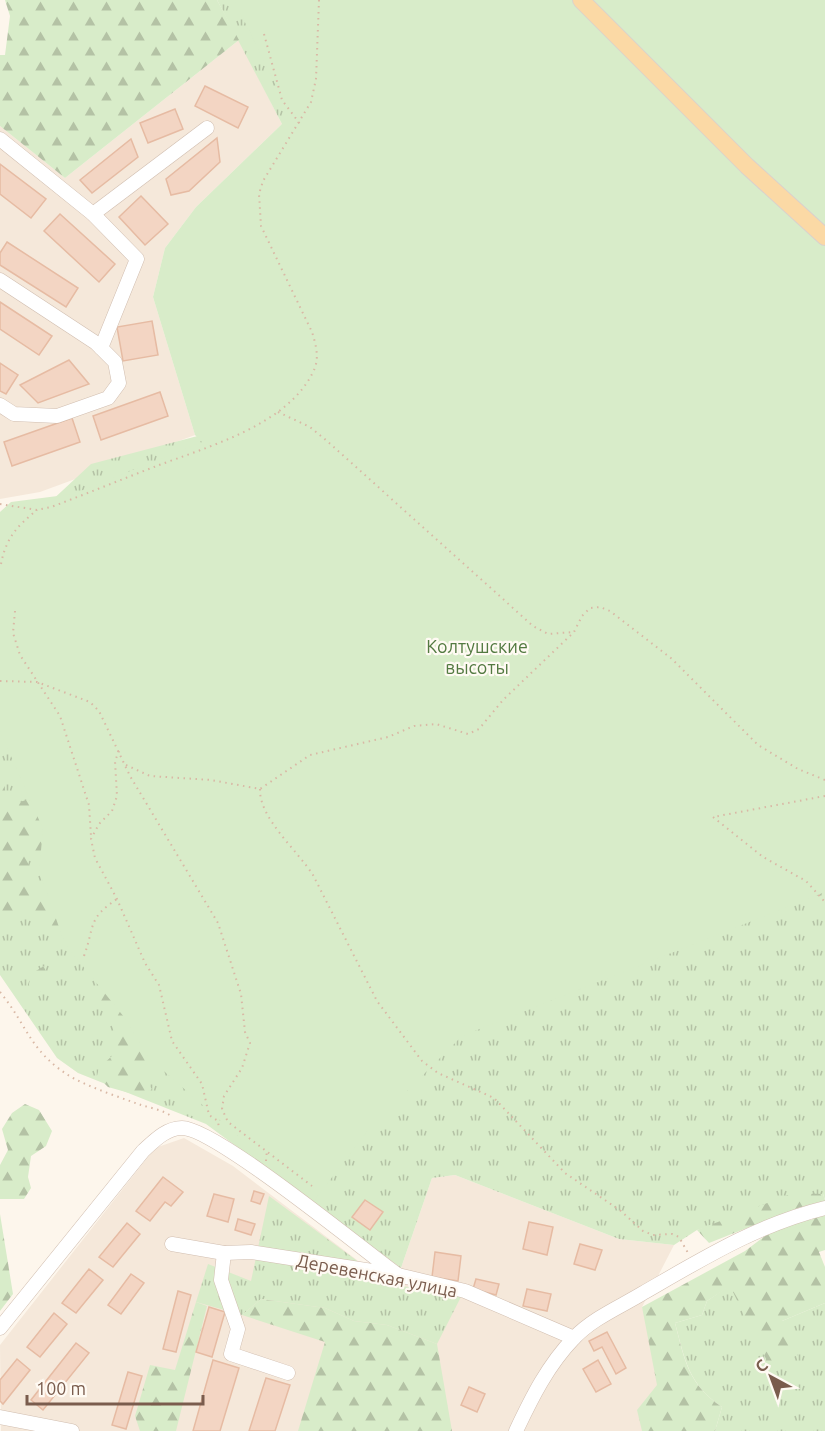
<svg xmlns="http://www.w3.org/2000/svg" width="825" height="1431" font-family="Ubuntu,sans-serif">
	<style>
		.residential { fill: #f5e8da }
		.grass { fill: url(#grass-tufts) }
		.forest { fill: url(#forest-firs) }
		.park { fill: #d8ecc9 }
		.building { fill: #f3d5c3; stroke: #e6bba3; stroke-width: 1.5 }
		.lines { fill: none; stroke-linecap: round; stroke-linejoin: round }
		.minor-casing { stroke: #d1beb0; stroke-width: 15 }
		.major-casing { stroke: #dad1cd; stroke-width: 18 }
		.path { stroke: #d9b8a5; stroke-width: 2; stroke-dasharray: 1.5 4.5; stroke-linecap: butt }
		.minor { stroke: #fff; stroke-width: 14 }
		.major { stroke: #fbd9a5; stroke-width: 16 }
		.labels { text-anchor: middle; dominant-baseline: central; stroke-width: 4.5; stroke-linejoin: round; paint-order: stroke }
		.park-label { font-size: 18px; fill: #537a41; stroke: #fffaf3 }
		.street-label { font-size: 18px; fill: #7a5c4d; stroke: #fffaf3 }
	</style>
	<defs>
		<pattern id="grass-tufts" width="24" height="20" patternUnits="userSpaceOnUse" patternTransform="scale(1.5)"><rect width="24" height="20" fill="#d8ecc9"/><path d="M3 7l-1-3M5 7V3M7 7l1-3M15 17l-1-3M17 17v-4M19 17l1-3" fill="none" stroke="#b4c2a5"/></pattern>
		<pattern id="forest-firs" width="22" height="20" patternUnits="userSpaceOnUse" patternTransform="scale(1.5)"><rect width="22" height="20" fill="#d8ecc9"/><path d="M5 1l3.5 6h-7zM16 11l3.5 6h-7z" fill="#b4c2a5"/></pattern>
	</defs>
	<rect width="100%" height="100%" fill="#fdf6ec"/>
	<g class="residential">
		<polygon points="239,40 282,124 196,207 165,248 153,297 195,435 40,492 0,499 0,126 65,178"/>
		<polygon points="184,1138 233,1166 390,1285 401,1268 432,1178 455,1175 619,1239 674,1245 642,1307 690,1431 1,1431 0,1345 155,1148"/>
	</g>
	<g class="grass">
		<polygon points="217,0 300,0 825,302 825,1200 823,1194 697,1230 674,1245 619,1239 455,1175 432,1178 401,1268 206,1124 78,1073 57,1058 0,975 0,514 48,504 91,464 251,422 261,192 282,124"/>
		<polygon points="269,1196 390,1285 463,1293 437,1344 387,1325 354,1321 325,1308 261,1299 242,1315 196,1302 208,1264 251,1281"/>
		<path d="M 730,1285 L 782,1321 L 825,1303 L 825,1431 L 715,1431 L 722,1407 C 688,1384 685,1360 675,1323 L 702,1315 L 707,1301 Z"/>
	</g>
	<g class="forest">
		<polygon points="5,0 217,0 239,40 65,178 0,126 0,55 5,55 10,16"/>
		<polygon points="0,760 3,762 6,805 27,800 53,807 54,847 29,855 27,878 163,1030 154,1064 142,1078 152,1089 140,1096 108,1087 97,1076 99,1068 113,1055 115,1033 109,1016 99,1004 98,986 112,981 79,937 52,934 36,916 0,916"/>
		<polygon points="44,966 51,981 44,992 28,989 31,974"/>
		<polygon points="25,1104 39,1110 52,1131 46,1146 31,1156 28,1177 31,1188 24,1199 0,1199 0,1165 8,1150 2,1129 12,1113"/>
		<path d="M 793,1193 L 823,1194 L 825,1200 L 825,1250 L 819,1252 L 825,1267 L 825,1303 L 782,1321 L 798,1355 L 770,1367 L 730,1286 L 707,1301 L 702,1315 L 675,1323 C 685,1361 688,1384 722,1407 L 715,1431 L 642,1431 L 637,1410 L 657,1385 L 642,1307 L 745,1251 L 789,1218 L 812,1220 L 820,1202 L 798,1208 L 709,1243 L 697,1230 Z"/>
		<polygon points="0,1214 13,1294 0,1311"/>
		<polygon points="261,1299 325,1308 354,1321 387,1325 437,1344 452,1431 298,1431 325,1342 242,1315"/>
		<polygon points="196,1302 207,1306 176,1431 140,1431 135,1416 150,1365 175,1370"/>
	</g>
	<polygon class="park" points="234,0 825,0 825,892 462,1036 369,1129 313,1202 149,1058 124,1017 65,944 39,871 43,829 0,731 0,512 11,502 73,494 202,442 195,435 153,297 165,248 196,207 282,124 289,112"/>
	<g class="building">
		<polygon points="205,86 248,107 238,128 195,106"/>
		<polygon points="175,109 183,129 148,143 140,123"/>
		<polygon points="217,138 220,162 189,191 171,195 166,179"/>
		<polygon points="131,139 138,157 92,193 80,180"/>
		<polygon points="0,164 46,199 31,218 0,194"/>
		<polygon points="141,196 168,224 145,245 119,217"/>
		<polygon points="60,214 115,264 99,282 44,231"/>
		<polygon points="7,242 78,288 66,307 0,265 0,253"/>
		<polygon points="0,302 52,336 39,355 0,329"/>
		<polygon points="152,321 158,355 123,361 117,327"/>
		<polygon points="69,360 89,384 38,403 20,385"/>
		<polygon points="0,363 18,375 6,394 0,391"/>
		<polygon points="160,392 168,416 101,440 93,416"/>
		<polygon points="72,418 80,442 12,466 4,442"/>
		<polygon points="163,1177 183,1192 171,1206 165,1202 150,1221 136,1211"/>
		<polygon points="254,1191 264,1194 260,1204 251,1201"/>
		<polygon points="214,1194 234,1199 228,1222 207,1216"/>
		<polygon points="365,1200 383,1212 370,1230 352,1217"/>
		<polygon points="238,1219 255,1224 251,1235 235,1230"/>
		<polygon points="529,1222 553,1227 547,1255 523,1249"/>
		<polygon points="127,1223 140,1234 113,1267 99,1257"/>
		<polygon points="580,1244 602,1250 595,1270 574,1264"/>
		<polygon points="435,1252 461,1256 458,1281 432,1277"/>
		<polygon points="89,1269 103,1280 76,1313 62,1303"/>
		<polygon points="131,1274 144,1283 121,1314 108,1305"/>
		<polygon points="476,1279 499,1284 496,1295 473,1289"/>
		<polygon points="527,1289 551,1294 547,1311 523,1306"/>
		<polygon points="178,1291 191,1295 176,1352 163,1349"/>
		<polygon points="209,1307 225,1312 212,1357 196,1352"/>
		<polygon points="54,1313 67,1324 40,1357 27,1347"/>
		<polygon points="607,1332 626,1368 616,1374 602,1347 594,1351 589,1341"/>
		<polygon points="76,1343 89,1353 43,1410 31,1400"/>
		<polygon points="17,1359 30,1370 3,1404 0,1401 0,1380"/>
		<polygon points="213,1360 239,1368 220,1431 193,1431"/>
		<polygon points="598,1360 611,1384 596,1392 583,1369"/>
		<polygon points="128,1372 142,1376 126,1429 112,1425"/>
		<polygon points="266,1378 290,1385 275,1431 249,1431"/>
		<polygon points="469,1387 485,1394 477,1412 461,1405"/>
	</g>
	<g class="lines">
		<g class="minor-casing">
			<g id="minor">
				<polyline points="0,139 93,214 137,259 101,348"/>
				<polyline points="93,214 207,128"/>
				<polyline points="0,280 96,343 115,362 119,383 108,398 57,416 14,414 0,405"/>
				<polyline points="172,1244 224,1253 251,1252 398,1275 465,1291 574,1338"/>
				<polyline points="224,1253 221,1280 238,1329 231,1354 288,1373"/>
				<path d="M 0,1328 L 143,1151 C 154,1141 166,1128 182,1128 C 215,1128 362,1249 398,1275"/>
				<polyline points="0,1417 72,1431"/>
				<path d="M 516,1431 C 532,1397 548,1365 574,1338 C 593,1318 620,1307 643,1293 C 702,1259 759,1224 825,1208"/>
			</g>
		</g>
		<g class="major-casing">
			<polyline id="major" points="581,0 747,166 825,237"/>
		</g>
		<g class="path">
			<polyline points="264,34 282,100 300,124"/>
			<polyline points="278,412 310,427 327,441 533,626 548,634 574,632"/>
			<path d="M 0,504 L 37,510 L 51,507 C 86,494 120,480 154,467 C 206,447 287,426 313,372 C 320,359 316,345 312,332 L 261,226 L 259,194 L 263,181 L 311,102 L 316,79 L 319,0"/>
			<path d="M 1,564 C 6,538 17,526 37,510"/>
			<polyline points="15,611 13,633 20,655 60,716 89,805 91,836"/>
			<polyline points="0,681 37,682 90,702 99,711 130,776 218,923 241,994 245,1032 250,1043 242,1068 224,1096 222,1109 228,1122 312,1186"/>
			<polyline points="119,751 115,761 117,796 112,811 99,824 91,839 95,858 117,899 145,963 159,985 172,1041 202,1084 209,1115 218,1121 219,1129"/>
			<polyline points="126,765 150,776 211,780 260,789 310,755 388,737 414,726 436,724 468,734 479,729 503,700 574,632 582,616 590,608 600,607 610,611 672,659 758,745 798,769 825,780"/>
			<path d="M 260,789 C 259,818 297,850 313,875 L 377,1001 L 422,1061 L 438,1073 L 494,1098 L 565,1173 L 621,1211 L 643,1231 L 653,1235 L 672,1234 L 679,1237 L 688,1253"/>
			<polyline points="825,796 713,817 763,857 806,881 825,902"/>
			<path d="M 84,956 C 95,926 87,919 117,899"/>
			<path d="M 0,992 C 28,1026 30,1053 73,1078 C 94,1089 119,1097 141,1105 C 151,1108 163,1110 171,1116"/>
			<polyline points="266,1161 267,1150"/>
		</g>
		<use href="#minor" class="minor"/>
		<use href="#major" class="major"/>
	</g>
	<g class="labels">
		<g class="park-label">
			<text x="477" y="646">Колтушские<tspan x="477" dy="21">высоты</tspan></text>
		</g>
		<g class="street-label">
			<text transform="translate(377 1275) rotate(11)">Деревенская улица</text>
		</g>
	</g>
	<g transform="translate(771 1377) rotate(319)" stroke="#fffaf3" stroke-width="4.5" paint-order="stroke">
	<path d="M0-4.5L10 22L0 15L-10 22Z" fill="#7a5c4d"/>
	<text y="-9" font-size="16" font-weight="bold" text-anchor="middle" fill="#7a5c4d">С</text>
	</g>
	<path d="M27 1395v9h176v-9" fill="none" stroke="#7a5c4d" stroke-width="3"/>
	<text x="36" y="1395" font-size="18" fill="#7a5c4d" stroke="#fffaf3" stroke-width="4.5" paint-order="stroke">100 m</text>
</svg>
